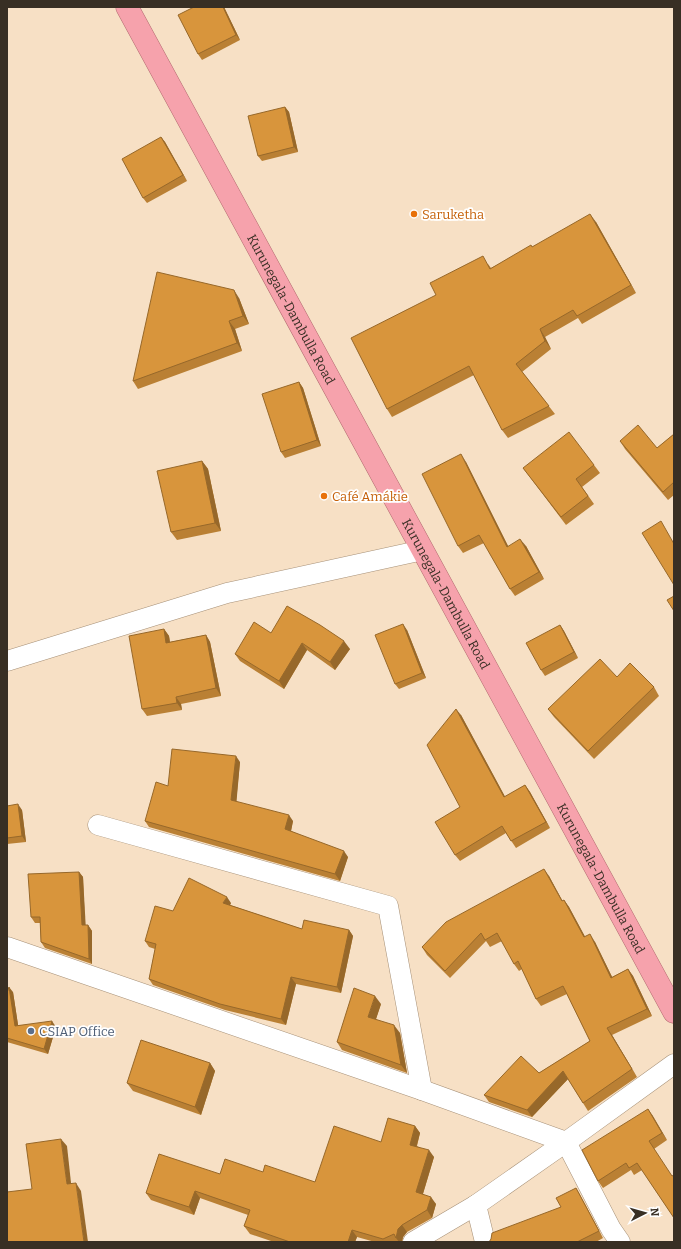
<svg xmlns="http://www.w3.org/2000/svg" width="681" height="1249" font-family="Bitter,serif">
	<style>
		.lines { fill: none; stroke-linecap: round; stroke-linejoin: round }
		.minor-casing { stroke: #a79178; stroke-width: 21 }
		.trunk-casing { stroke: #b26b6f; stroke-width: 23 }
		.minor { stroke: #fff; stroke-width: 20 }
		.trunk { stroke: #f6a2ac; stroke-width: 22 }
		.wall { fill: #ba8034 }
		.shaded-wall { fill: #97682a }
		.building { fill: #d8953c; stroke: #97682a }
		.food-dot { fill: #e8710a; stroke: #fff; stroke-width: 1.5 }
		.service-dot { fill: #5c6f8a; stroke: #fff; stroke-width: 1.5 }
		.labels { text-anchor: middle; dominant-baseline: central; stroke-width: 3.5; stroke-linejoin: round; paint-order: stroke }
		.food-label { font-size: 13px; fill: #c56008; stroke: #fff; text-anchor: start }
		.street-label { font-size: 13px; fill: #382f24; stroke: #fff }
		.service-label { font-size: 13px; fill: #4e5e75; stroke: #fff; text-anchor: start }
	</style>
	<rect width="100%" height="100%" fill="#f7e0c5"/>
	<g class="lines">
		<g class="minor-casing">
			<g id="minor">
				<polyline points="7,661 227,593 423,550"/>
				<polyline points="98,825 388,906 422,1090"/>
				<polyline points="7,947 422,1090 566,1142 611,1229 620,1242"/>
				<polyline points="413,1242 476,1205"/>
				<polyline points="485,1242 476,1205 566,1142 674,1064"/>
			</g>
		</g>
		<g class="trunk-casing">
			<g id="trunk">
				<path id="s1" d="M 127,7 L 674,1012"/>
			</g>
		</g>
		<use href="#minor" class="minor"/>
		<use href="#trunk" class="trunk"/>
	</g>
	<g class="wall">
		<polygon points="224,7 240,40 202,60 198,54"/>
		<polygon points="285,107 289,112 298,152 262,161 258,156"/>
		<polygon points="161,137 165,142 187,181 147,203 143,198"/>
		<polygon points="596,222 636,293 582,324 578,318 545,337 551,349 522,372 555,414 508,438 502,430 474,375 392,417 387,409 488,264 491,268 532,247"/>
		<polygon points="239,298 249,324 235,329 242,351 138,389 133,381"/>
		<polygon points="299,382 303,388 321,446 285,458 281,452"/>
		<polygon points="674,434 674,495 668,500 625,449 620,441 657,448"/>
		<polygon points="202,461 208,469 221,531 177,540 171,532"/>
		<polygon points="466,462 508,546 526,546 544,579 515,596 510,589 484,543 463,553 458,546"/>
		<polygon points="594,465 600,473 582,487 594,504 566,525 523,468"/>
		<polygon points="560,625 564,631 578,658 545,676 541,670"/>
		<polygon points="164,629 169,636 170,642 206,635 210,642 221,696 181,704 182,710 147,716 142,709"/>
		<polygon points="407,630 426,678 399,689 395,684"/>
		<polygon points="271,633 350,649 335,670 307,650 284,689 240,661 235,654"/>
		<polygon points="617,677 654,687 659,696 594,759 554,717 548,709"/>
		<polygon points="461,715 505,797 525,785 530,792 550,828 516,848 506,833 460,861 455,855 460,807"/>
		<polygon points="240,762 236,802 293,821 291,831 348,857 340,881 149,827 145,821 168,786"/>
		<polygon points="7,806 22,810 26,842 7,844"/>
		<polygon points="79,872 83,877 85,925 88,925 92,931 92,964 45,948 41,942 40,923 35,923 31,917"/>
		<polygon points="549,876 562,901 564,900 569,907 585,937 595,942 612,977 628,969 633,976 652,1016 612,1035 637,1077 588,1111 568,1079 532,1117 489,1102 484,1095 539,1073 590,1041 567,994 541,1006 536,999 522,969 519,971 514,964 502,941 490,947 486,941 450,978 427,955 422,947"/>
		<polygon points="231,903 230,905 302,929 349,930 353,936 341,993 296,984 286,1025 225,1010 153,985 149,979 155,949 149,947 145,941 173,911"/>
		<polygon points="13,992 18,1025 56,1027 48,1054 7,1042 7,993"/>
		<polygon points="381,1004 376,1019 400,1033 407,1073 342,1050 337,1042"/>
		<polygon points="210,1063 215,1071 201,1115 133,1091 127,1083"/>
		<polygon points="648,1109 667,1140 654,1149 674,1218 642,1170 634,1175 631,1170 603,1188 598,1181"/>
		<polygon points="415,1126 420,1133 417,1146 434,1157 423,1194 436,1204 432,1218 407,1232 403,1237 402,1242 375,1242 357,1237 355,1242 274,1242 250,1234 244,1226 248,1215 200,1198 194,1215 151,1200 146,1193 220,1174 263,1172 315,1182 381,1142"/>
		<polygon points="576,1188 580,1195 603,1238 596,1242 489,1242 561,1207"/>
	</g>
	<g class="shaded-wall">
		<polygon points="223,7 224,7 240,40 236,35"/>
		<polygon points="285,107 289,112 298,152 294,147"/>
		<polygon points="161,137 165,142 187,181 183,175"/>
		<polygon points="590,214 596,222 636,293 631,285"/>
		<polygon points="234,290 239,298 249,324 243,316"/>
		<polygon points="229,321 235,329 242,351 237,343"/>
		<polygon points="540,329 545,337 551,349 545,341"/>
		<polygon points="299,382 303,388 321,446 317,440"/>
		<polygon points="461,454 466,462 512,554 507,547"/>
		<polygon points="202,461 208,469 221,531 215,523"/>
		<polygon points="520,539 526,546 544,579 539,572"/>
		<polygon points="403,624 407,630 426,678 422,673"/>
		<polygon points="560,625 564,631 578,658 574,652"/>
		<polygon points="164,629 169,636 171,650 166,643"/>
		<polygon points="206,635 210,642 221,696 216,688"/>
		<polygon points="344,641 350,649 335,670 330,662"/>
		<polygon points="302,643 307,650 284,689 279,681"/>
		<polygon points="176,697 181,704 182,710 177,703"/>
		<polygon points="456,709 461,715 509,804 504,797"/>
		<polygon points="236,756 240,762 236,807 231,800"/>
		<polygon points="525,785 530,792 550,828 546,822"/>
		<polygon points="18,804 22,810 26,842 22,836"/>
		<polygon points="289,815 293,821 290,836 285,829"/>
		<polygon points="344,851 348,857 340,881 335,874"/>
		<polygon points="544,869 549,876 567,909 562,901"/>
		<polygon points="79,872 83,877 86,931 82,925"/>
		<polygon points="227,897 231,903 228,909 223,903"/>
		<polygon points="564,900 569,907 589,944 584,937"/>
		<polygon points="88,925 92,931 92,964 89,959"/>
		<polygon points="349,930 353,936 341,993 337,987"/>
		<polygon points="590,934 595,942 616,985 611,978"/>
		<polygon points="628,969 633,976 652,1016 647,1009"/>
		<polygon points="291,977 296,984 286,1025 281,1019"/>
		<polygon points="9,987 13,992 19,1031 15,1026"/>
		<polygon points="375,996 381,1004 374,1025 368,1017"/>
		<polygon points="52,1021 56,1027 48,1054 44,1049"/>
		<polygon points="394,1025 400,1033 407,1073 401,1065"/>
		<polygon points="607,1028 612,1035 637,1077 632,1069"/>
		<polygon points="210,1063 215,1071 201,1115 195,1107"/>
		<polygon points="563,1071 568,1079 532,1117 527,1110"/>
		<polygon points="648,1109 653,1116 667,1140 662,1133"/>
		<polygon points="415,1126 420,1133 415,1152 410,1145"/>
		<polygon points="61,1139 67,1146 72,1192 67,1184"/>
		<polygon points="429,1150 434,1157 421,1200 416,1192"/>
		<polygon points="76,1183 81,1191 88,1242 84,1242"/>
		<polygon points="576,1188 580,1195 603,1238 599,1231"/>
		<polygon points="195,1191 200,1198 194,1215 189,1207"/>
		<polygon points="431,1197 436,1204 432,1218 427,1210"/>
		<polygon points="402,1225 407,1232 403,1237 402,1242 399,1242 396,1238 398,1229"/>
		<polygon points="352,1230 357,1237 355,1242 348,1242"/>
	</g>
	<g class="building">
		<polygon points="194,7 223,7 236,35 198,54 178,15"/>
		<polygon points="285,107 294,147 258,156 248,116"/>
		<polygon points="161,137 183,175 143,198 122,159"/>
		<polygon points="590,214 631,285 577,316 573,310 540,329 545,341 516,364 549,406 502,430 469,366 387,409 351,338 436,295 430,283 483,256 490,269 531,245 532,247"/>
		<polygon points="157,272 234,290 243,316 229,321 237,343 133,381"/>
		<polygon points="299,382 317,440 281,452 262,394"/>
		<polygon points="638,425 657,448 674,434 674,482 663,492 620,441"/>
		<polygon points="569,432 594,465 576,479 588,496 561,517 523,468"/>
		<polygon points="461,454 507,547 520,539 539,572 510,589 479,535 458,546 422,474"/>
		<polygon points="202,461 215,523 171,532 157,471"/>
		<polygon points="661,521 674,544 674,585 642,533"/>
		<polygon points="674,596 674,611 667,600"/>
		<polygon points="287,606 320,625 344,641 330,662 302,643 279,681 235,654 254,622 271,633"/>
		<polygon points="403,624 422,673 395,684 375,635"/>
		<polygon points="560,625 574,652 541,670 526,643"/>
		<polygon points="164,629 166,643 206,635 216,688 176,697 177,703 142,709 129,636"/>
		<polygon points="600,659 617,677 630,663 654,687 588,751 548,709"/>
		<polygon points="456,709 504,797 525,785 546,822 511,841 502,826 455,855 435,822 460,807 427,745"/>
		<polygon points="172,749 236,756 231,800 289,815 285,829 344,851 335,874 145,821 156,782 168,786"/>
		<polygon points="18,804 22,836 7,838 7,806"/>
		<polygon points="544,869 562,901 564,900 584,937 590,934 611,978 628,969 647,1009 607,1028 632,1069 583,1103 563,1071 527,1110 484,1095 521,1056 539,1073 590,1041 563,986 536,999 518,961 514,964 497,933 485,940 481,933 445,971 422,947 446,922"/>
		<polygon points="79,872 82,925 88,925 89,959 41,942 40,917 31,917 28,874"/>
		<polygon points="189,878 227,897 223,903 302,929 304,920 349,930 337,987 291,977 281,1019 220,1004 149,979 156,944 145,941 155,906 173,911"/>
		<polygon points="9,987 15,1026 52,1021 44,1049 7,1038 7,993"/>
		<polygon points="354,988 375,996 368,1017 394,1025 401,1065 337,1042"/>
		<polygon points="141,1040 210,1063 195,1107 127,1083"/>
		<polygon points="648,1109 662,1133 649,1141 672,1176 674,1175 674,1218 637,1163 629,1168 626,1163 598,1181 582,1150"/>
		<polygon points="388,1118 415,1126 410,1145 429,1150 416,1192 431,1197 427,1210 402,1225 398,1229 396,1238 394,1234 383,1239 352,1230 348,1242 290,1242 244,1226 250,1210 195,1191 189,1207 146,1193 159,1154 220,1174 225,1159 263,1172 265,1165 315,1182 334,1126 381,1142"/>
		<polygon points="61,1139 67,1184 76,1183 84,1242 7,1242 7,1192 32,1189 26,1144"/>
		<polygon points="576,1188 599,1231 577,1242 489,1242 491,1239 492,1233 561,1207 556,1198"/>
	</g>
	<g class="food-dot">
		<circle cx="414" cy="214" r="4"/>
		<circle cx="324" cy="496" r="4"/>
	</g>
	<circle class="service-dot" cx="31" cy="1031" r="4"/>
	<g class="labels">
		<g class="food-label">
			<text x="422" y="214">Saruketha</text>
			<text x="332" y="496">Café Amákie</text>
		</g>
		<g class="street-label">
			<text stroke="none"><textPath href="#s1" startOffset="344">Kurunegala-Dambulla Road</textPath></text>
			<text stroke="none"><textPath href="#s1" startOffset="668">Kurunegala-Dambulla Road</textPath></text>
			<text stroke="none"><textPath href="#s1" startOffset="992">Kurunegala-Dambulla Road</textPath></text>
		</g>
		<g class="service-label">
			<text x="39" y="1031">CSIAP Office</text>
		</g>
	</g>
	<rect width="681" height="1249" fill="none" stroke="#382f24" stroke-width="16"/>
	<g transform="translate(645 1213) rotate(84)" stroke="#ffffff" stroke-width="3" paint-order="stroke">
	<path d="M0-3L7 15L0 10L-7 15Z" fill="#382f24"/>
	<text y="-6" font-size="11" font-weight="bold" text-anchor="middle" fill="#382f24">N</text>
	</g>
</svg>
